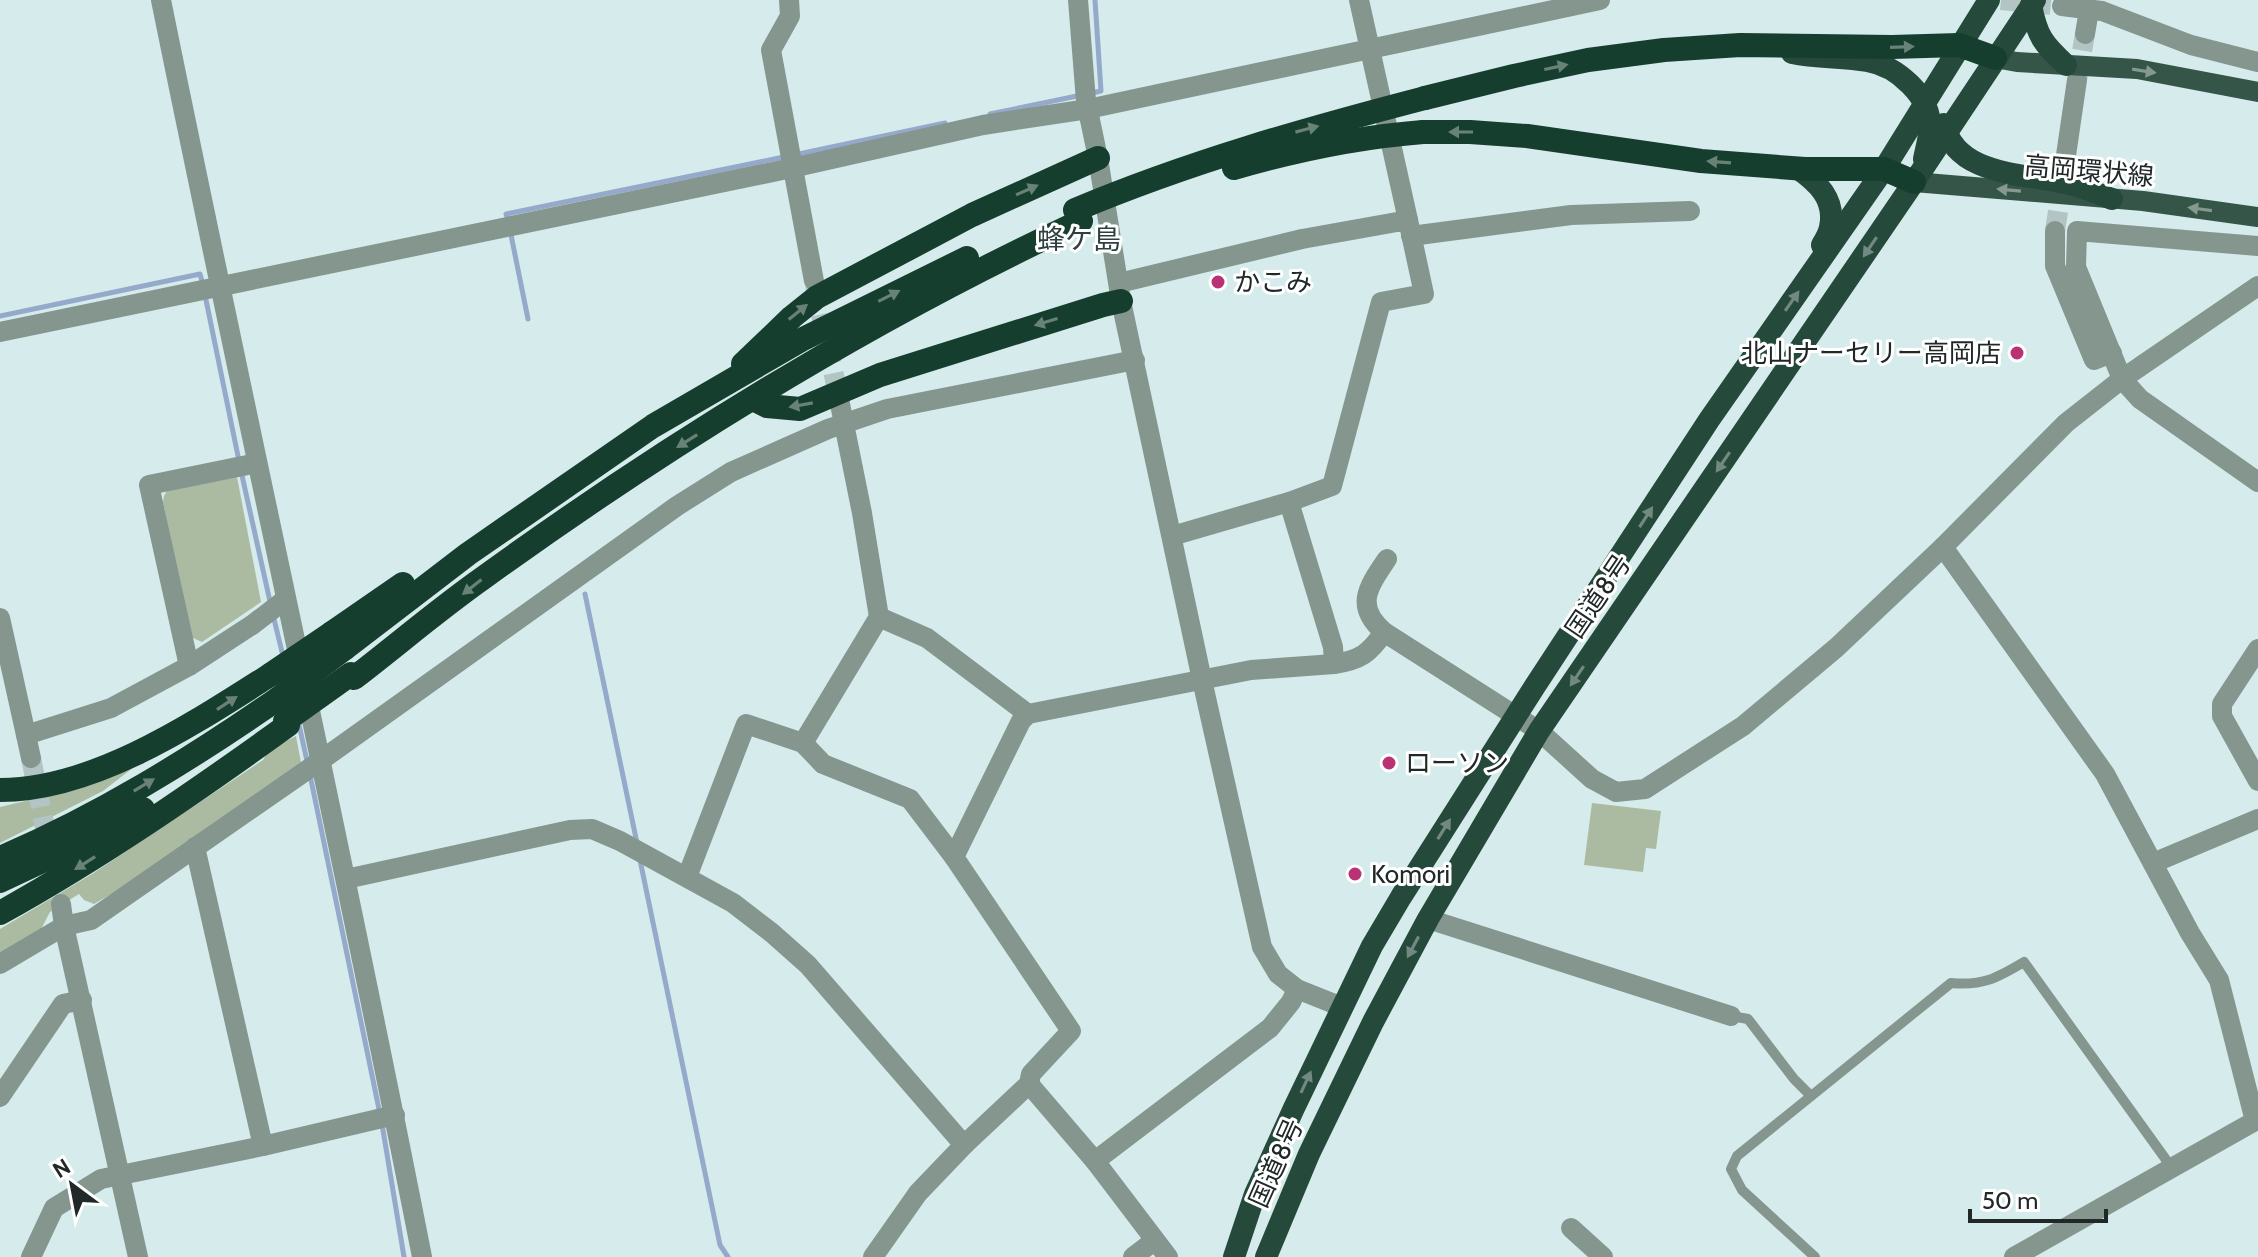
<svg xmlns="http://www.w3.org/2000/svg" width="2258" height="1257" font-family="Cabin,'Noto Sans JP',sans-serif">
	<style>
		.green { fill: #abbba2 }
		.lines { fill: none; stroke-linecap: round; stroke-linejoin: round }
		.stream { stroke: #95a9ca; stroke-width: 5 }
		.minor-tunnel { stroke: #b2c4c4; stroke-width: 20; stroke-dasharray: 20 10; stroke-linecap: butt }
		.tertiary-tunnel { stroke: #b2c4c4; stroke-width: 20; stroke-dasharray: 20 10; stroke-linecap: butt }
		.service { stroke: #84968e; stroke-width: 10 }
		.minor { stroke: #84968e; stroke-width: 20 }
		.tertiary { stroke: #84968e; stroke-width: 20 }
		.primary { stroke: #345547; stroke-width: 20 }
		.trunk { stroke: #254a3b; stroke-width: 22 }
		.motorway { stroke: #163e2f; stroke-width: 24 }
		.motorway-bridge { stroke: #163e2f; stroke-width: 24 }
		.oneway { fill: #688278 }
		.oneway2 { fill: #859991 }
		.oneway3 { fill: #718980 }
		.poi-dot { fill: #b93274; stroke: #fff; stroke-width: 3 }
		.labels { text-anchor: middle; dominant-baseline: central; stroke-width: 6; stroke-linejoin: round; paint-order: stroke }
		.street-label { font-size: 26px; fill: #202828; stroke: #fff }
		.poi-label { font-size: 26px; fill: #202828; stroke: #fff; text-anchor: start }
		.neighbourhood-label { font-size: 28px; fill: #2e3f40; stroke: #fff }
	</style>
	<rect width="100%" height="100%" fill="#d6ebeb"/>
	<g class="green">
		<polygon points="237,477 261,602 202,642 191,637 163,502 164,496 168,489"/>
		<polygon points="296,736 302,768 127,885 94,904 84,900 79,894 50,912 40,931 0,954 0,929 92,874 263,760 269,750"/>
		<polygon points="134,767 103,791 0,843 0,807 88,786"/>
		<polygon points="1592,803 1661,811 1656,849 1646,848 1643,872 1584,865"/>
	</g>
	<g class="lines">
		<g class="stream">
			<polyline points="1092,93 1101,91 1095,0"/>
			<polyline points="990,114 1082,95"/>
			<polyline points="794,155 945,123"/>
			<polyline points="508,220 506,214 784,157"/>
			<polyline points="510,230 528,319"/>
			<polyline points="205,295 239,461"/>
			<polyline points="0,316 200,274 203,285"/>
			<polyline points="241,471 271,606"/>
			<polyline points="585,594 637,843"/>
			<polyline points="273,615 283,656"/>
			<polyline points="298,720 307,761"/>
			<polyline points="310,775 380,1114"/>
			<polyline points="640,860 720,1245 728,1257"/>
			<polyline points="382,1124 404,1257"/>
		</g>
		<g class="minor-tunnel">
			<polyline points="2001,0 2062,6"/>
			<polyline points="2077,80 2085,34"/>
			<polyline points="2055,231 2063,179"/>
			<polyline points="815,285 840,404"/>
		</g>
		<polyline class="tertiary-tunnel" points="31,758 49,848"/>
		<g class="service">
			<polyline points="1731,1016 1748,1019 1794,1079 1811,1096"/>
			<path d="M 1815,1257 L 1742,1190 L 1731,1169 L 1737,1156 L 1951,983 C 1983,986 1997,978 2024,962 L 2172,1168"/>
		</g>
		<g class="minor">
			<polyline points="789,0 790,16 771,50 814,281"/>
			<polyline points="1078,0 1086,101 1098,158 1121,301 1202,680 1262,947 1278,974 1297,989 1342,1007"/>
			<polyline points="1359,0 1408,220"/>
			<polyline points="2062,6 2102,11 2191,45 2258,62"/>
			<polyline points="2085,34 2089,10"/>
			<polyline points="2064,169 2077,80"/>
			<polyline points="2055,231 2055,266 2094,360 2112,353"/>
			<polyline points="1411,236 1571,215 1690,211"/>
			<polyline points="2258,246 2077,231 2076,267 2122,379 2140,399 2258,482"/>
			<polyline points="0,332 792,168 983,125 1088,109 1600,0"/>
			<polyline points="840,404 862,513 879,617 927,638 1028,714"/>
			<polyline points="1172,536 1289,502"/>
			<polyline points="1943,547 2105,774 2190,933 2219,980 2255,1121 2014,1257"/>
			<path d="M 1387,559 C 1368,587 1354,606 1384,632 L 1539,731 L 1592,779 L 1616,792 L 1645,789 L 1743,726 L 1836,648 L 1943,547 L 2066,423 L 2122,379 L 2258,286"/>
			<polyline points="0,618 26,735"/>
			<polyline points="2258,649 2222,704 2222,716 2258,781"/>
			<path d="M 1334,664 C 1360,660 1369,654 1384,632"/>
			<polyline points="189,666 149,485 257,463"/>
			<polyline points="803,743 879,617"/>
			<polyline points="320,761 677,506 731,472 828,429 887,409 1135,360"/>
			<polyline points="195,847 263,1146"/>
			<polyline points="2153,863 2258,819"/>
			<polyline points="687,877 746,724 803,743 823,764 910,799 954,857"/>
			<polyline points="346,879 570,830 592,829 620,841 733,903 772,933 808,965 964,1145"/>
			<polyline points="1428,919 1731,1016"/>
			<polyline points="64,926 138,1257"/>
			<polyline points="1029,1084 1095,1161 1168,1257"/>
			<polyline points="0,1097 63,1004 82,1000"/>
			<polyline points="1095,1161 1270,1028 1291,1002 1297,989"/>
			<polyline points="1571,1228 1603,1257"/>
			<polyline points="31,1257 54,1208 101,1179 263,1146 395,1115"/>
			<polyline points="873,1257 918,1193 964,1145 1029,1084 1031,1074 1071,1031 954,857 1021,721 1028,714 1251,670 1334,664 1333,647 1289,502 1332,486 1381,302 1424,294 1408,220 1302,239 1119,283"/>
			<polyline points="1133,1257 1154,1241"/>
		</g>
		<g class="tertiary">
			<path d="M 161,0 C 246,420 340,837 422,1257"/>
			<polyline points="31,758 26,735 111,708 189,666 252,625 286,599"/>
			<polyline points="61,904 64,926"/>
			<polyline points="0,964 64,926 91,920 320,761"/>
		</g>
		<g class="primary">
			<polyline points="1995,58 2017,62 2137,69 2258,92"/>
			<polyline points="1914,182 2143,201 2258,217"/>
		</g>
		<g class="trunk">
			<path d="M 2031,5 C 2037,36 2043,44 2066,65"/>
			<path d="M 1792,53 C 1817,58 1842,57 1867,61 C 1897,66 1931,96 1930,128 C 1929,138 1926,149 1924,159"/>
			<path d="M 1944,124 C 1956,176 2023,173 2065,183 C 2081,186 2097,193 2112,199"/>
			<path d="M 1797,168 C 1817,182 1836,199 1830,227 C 1829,233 1825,240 1822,245"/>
			<polyline points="1234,1257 1255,1194 1294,1108 1372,946 1401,897 1535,686 1709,420 1884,169 1989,0"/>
			<polyline points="1266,1257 1309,1154 1373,1022 1428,919 1539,731 1914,182 2035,0"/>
		</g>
		<g class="motorway">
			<polyline points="1425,98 1514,76 1588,60 1664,50 1740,45 1892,47 1959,45 1995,58"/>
			<polyline points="1423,132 1470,132 1527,136 1701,161 1805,169 1884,169 1914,182"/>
			<polyline points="743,364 792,317 817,297 972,215 1098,158"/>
			<polyline points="753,399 767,406 800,409 880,375 1103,305 1121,301"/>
			<polyline points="332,633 403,584"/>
			<polyline points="344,649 468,554 653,426 801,340 967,258"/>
			<path d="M 354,678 C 397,645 439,609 483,578 C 671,442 871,319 1081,221"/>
			<path d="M 0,790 C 94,790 193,724 270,675"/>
			<path d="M 0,858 C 99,816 191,759 279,698"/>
			<polyline points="0,881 81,843 143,809"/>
			<path d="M 0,913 C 101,857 195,792 288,725"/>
		</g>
		<g class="motorway-bridge">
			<path d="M 1234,168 C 1296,150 1359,137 1423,132"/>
			<path d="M 1075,210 C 1189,162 1306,129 1425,98"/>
			<polyline points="270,675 332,633"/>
			<polyline points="279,698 344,649"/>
			<polyline points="285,721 351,674"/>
		</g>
	</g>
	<defs><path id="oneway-solid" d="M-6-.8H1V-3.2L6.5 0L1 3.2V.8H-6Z" transform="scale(2)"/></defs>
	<g class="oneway">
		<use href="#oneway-solid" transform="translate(1902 47) rotate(-2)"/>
		<use href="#oneway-solid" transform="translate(1556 67) rotate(-12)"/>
		<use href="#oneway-solid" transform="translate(1307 129) rotate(-15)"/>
		<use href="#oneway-solid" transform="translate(1461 132) rotate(-180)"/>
		<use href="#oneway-solid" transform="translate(1719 162) rotate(-176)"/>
		<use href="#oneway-solid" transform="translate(1027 190) rotate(-24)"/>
		<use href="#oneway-solid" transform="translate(889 296) rotate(-27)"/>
		<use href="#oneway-solid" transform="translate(798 312) rotate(-39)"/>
		<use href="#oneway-solid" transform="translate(1046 322) rotate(163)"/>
		<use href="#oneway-solid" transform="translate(801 405) rotate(170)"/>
		<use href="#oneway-solid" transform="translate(687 441) rotate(148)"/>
		<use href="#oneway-solid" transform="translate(472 587) rotate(142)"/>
		<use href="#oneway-solid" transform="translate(227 703) rotate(-33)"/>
		<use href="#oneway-solid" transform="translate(144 785) rotate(-31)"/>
		<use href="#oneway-solid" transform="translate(85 863) rotate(148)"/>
	</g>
	<g class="oneway2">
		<use href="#oneway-solid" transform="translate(2144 71) rotate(9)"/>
		<use href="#oneway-solid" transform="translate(2009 190) rotate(-175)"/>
		<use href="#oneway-solid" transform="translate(2200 209) rotate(-172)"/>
	</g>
	<g class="oneway3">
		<use href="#oneway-solid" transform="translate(1870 247) rotate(124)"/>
		<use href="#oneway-solid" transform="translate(1792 301) rotate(-55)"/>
		<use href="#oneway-solid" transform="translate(1723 462) rotate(124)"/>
		<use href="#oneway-solid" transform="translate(1646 517) rotate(-57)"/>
		<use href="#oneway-solid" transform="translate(1577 676) rotate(124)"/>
		<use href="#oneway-solid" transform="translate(1444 829) rotate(-58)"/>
		<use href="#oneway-solid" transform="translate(1413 947) rotate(118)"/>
		<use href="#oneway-solid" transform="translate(1306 1082) rotate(-65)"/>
	</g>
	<g class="poi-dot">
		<circle cx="1218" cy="282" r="8"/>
		<circle cx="2017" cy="353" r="8"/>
		<circle cx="1389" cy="763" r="8"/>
		<circle cx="1355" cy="874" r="8"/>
	</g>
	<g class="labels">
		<g class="street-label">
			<text transform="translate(2089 171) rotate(5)">高岡環状線</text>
			<text transform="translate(1598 596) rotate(-56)">国道8号</text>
			<text transform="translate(1276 1163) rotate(-66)">国道8号</text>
		</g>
		<g class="poi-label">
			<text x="1234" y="282">かこみ</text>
			<text x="2001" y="353" text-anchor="end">北山ナーセリー高岡店</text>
			<text x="1405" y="763">ローソン</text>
			<text x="1371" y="874">Komori</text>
		</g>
		<g class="neighbourhood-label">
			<text x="1079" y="239">蜂ケ島</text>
		</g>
	</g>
	<g transform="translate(72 1185) rotate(328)" stroke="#ffffff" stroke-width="6" paint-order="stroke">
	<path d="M0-6L14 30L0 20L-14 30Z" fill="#202828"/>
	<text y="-12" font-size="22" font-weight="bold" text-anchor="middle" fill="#202828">N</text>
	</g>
	<path d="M1970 1209v12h136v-12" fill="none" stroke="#202828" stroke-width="4"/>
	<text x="1982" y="1209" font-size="24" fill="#202828" stroke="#ffffff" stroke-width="6" paint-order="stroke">50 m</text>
</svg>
